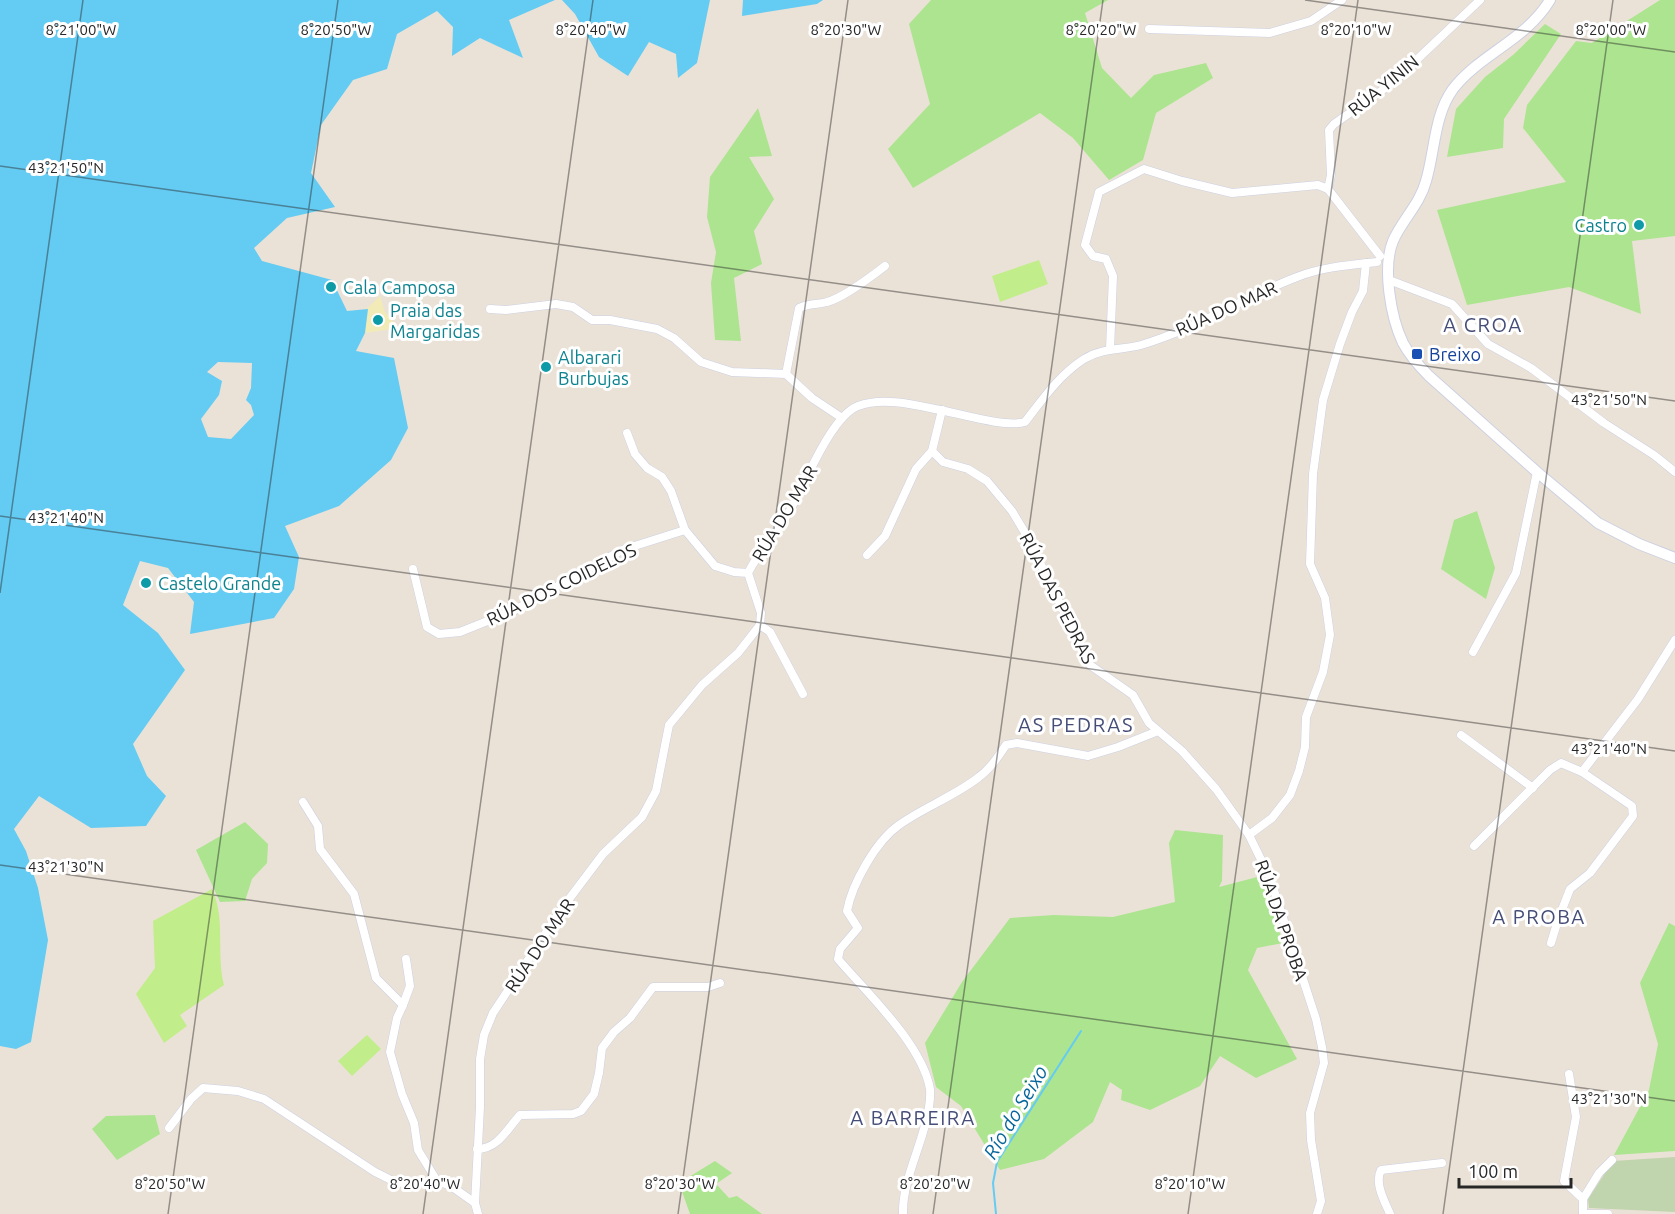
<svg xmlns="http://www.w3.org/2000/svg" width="1675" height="1214" font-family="Ubuntu,sans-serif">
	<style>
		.green { fill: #ace490 }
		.sand { fill: #f2eab7 }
		.cemetery { fill: #c0d5ad }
		.pitch { fill: #c2ed8b }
		.water { fill: #64cbf3; fill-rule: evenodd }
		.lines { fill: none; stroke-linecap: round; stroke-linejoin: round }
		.stream { stroke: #64cbf3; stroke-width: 2 }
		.minor-casing { stroke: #ccd0e1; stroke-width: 9 }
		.secondary-casing { stroke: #ccd0e1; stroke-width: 12 }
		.minor { stroke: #fff; stroke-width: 8 }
		.secondary { stroke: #fff; stroke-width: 10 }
		.ticks { fill: none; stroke: #272727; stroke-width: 1.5; stroke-opacity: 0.45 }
		.culture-dot { fill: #0f9aa8; stroke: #fff; stroke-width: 2 }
		.transit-dot { fill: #1a4fb4; stroke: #fff; stroke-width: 2 }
		.labels { text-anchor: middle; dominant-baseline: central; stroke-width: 6; stroke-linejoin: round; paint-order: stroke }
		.street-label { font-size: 18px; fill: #272727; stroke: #fff }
		.culture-label { font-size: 18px; fill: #0d838f; stroke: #fff; text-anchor: start }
		.transit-label { font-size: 18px; fill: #164399; stroke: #fff; text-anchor: start }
		.neighbourhood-label { font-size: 20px; letter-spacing: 1.5px; fill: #464e78; stroke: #fff }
		.water-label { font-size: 20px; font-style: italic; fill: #08669a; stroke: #fff }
		.ticks-label { font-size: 15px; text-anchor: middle; fill: #272727; stroke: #fff; stroke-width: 6; stroke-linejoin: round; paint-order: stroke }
	</style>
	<rect width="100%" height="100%" fill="#ebe2d7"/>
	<g class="green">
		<polygon points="931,0 1108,0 1085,13 1102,68 1131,98 1154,75 1206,63 1213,78 1156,113 1143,160 1109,180 1073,138 1040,113 913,188 888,149 930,104 909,24"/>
		<polygon points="1660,0 1675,0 1675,236 1632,241 1641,314 1569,287 1467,305 1437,210 1566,182 1523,128 1527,105 1576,41 1592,43"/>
		<polygon points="1545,24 1561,34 1504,119 1503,148 1447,157 1456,109 1485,77 1513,55"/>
		<polygon points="758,108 772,156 749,157 774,199 754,231 762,264 734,278 741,341 715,340 711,283 716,252 707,217 710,177"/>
		<polygon points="1477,511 1495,568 1486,599 1441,569 1454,520"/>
		<polygon points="245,822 268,844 267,863 252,879 245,901 220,902 196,850"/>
		<polygon points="1175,830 1223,835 1222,881 1219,887 1261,876 1283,943 1257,948 1248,970 1297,1059 1256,1078 1220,1056 1200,1086 1150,1110 1121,1100 1122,1090 1110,1082 1093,1122 1044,1159 1000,1170 961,1106 936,1087 925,1043 962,982 1010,918 1054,915 1113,917 1175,902 1169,843"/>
		<polygon points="1669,923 1675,926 1675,1151 1614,1155 1649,1090 1658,1044 1640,983"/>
		<polygon points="155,1115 160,1134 117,1160 92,1129 106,1116"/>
		<polygon points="715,1161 732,1173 716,1184 729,1198 737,1196 762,1214 690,1214 679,1183"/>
	</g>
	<polygon class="sand" points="380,296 385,312 399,328 365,333 364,311"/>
	<polygon class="cemetery" points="1675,1157 1675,1212 1589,1208 1588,1199 1613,1161"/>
	<g class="pitch">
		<polygon points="1039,260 1048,284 1000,302 992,276"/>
		<path d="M 212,889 C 226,919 216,953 224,985 L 180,1015 L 187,1026 L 164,1043 L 136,994 L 155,968 L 153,921 Z"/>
		<polygon points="367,1035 381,1049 352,1076 338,1061"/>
	</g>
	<g class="water">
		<path d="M 0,0 L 555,0 L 509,20 L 523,58 L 480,38 L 452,56 L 453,27 L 437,11 L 397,34 L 387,69 L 353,80 L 321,125 L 311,173 L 335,207 L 287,218 L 254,248 L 262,261 L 332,280 L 347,311 L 368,309 L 365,333 L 356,351 L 394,358 L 408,428 L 391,460 L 339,506 L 285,526 L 299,557 L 294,589 L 274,618 L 190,634 L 194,602 L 168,568 L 140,561 L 123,605 L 158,633 L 185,670 L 133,744 L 147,776 L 166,796 L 146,826 L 91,828 L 39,796 L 14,829 L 26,851 L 38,888 L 48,940 L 31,1042 L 16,1049 L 0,1046 ZM 218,362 L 252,363 L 251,388 L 246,400 L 251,405 L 254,415 L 231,439 L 208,437 L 201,419 L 219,395 L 222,381 L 207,372 Z"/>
		<polygon points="562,0 710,0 697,63 678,78 676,54 649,42 628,76 599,57 575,14"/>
		<polygon points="743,0 823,0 817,4 742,16"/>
	</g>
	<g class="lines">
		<polyline class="stream" points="996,1214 993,1183 997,1162 1081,1031"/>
		<g class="minor-casing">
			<g id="minor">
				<polyline points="1149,29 1270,33 1311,21 1342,0"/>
				<polyline points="1328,189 1331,175 1329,130 1334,124 1391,84 1480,0"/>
				<polyline points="1389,280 1452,304 1488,344 1531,368 1604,423 1654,455 1675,472"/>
				<polyline points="490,309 506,310 556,304 573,307 592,320 610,320 657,329 674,338 701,362 732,372 786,374 812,398 842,418"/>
				<polyline points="1110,349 1113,276 1106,259 1093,256 1085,245 1099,192 1144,169 1182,181 1232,193 1318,185 1328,189 1380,256"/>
				<path d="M 786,374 L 799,308 C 809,303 817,305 827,302 C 843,298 872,276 885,266"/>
				<polyline points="627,433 635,454 647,468 662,477 671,491 685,530 715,566 734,572 748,573"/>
				<polyline points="932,451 943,462 968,469 987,481 1012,511 1027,536 1090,665 1133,695 1149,723 1182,751 1216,789 1249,835"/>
				<polyline points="867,555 885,536 916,469 932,451 942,410"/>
				<polyline points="413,569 427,627 439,634 460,632 515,610 622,550 685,530"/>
				<polyline points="760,625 770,632 803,694"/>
				<polyline points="1473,652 1516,573 1537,472"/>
				<polyline points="1461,735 1533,788"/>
				<polyline points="303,802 318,826 320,849 354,894 376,978 403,1005 397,1018 390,1052 402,1094 414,1123 418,1150 437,1181 451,1186 475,1203"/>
				<polyline points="1474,846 1550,770 1561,763 1582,772 1638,699 1675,640"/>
				<polyline points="1551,943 1558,920 1570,889 1590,873 1633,816 1632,806 1582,772"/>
				<polyline points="403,1005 410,986 406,959"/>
				<polyline points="1569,1074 1576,1117 1564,1181 1583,1199 1583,1214"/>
				<polyline points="169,1128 191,1099 203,1088 238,1091 264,1099 375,1172 397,1183 437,1181"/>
				<path d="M 477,1149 C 498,1149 507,1129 520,1115 L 573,1114 L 581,1111 L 594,1094 L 599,1073 L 602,1048 L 614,1032 L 630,1018 L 653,987 L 708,987 L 720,983"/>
				<polyline points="1583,1199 1599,1173 1612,1160"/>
				<path d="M 478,1214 L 475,1203 L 480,1107 L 480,1059 L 484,1035 L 493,1013 L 563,907 L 603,854 L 642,817 L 656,791 L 669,725 L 702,685 L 738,653 L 760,625 L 761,613 L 748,573 C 759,551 776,533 789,512 C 804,486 831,416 858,406 C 881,397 912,404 935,409 C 958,413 1005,428 1025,422 C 1043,399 1059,375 1084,359 C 1102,348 1122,350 1141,345 C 1196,329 1244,297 1297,277 C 1322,267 1350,265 1377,262"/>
				<path d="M 903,1214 C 902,1185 918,1153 925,1125 C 928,1114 931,1100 930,1089 C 922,1044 867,993 838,959 L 840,949 L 858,928 L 847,911 C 852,884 876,841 899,825 C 924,807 955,796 979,777 C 990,769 998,757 1006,745 L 1017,743 L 1088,756 L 1118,747 L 1158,731"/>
				<polyline points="1317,1214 1321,1201 1311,1140 1310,1113 1324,1063 1322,1047 1316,1019 1270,878 1249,835 1272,818 1290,795 1299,771 1305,747 1306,717 1323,672 1330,635 1325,598 1310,564 1313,474 1323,400 1340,344 1352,312 1363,291 1366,263"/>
				<path d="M 1390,1214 C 1385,1202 1374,1183 1381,1170 L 1442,1163"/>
				<polyline points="1583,1214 1608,1214"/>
			</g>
		</g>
		<g class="secondary-casing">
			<path id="secondary" d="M 1550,0 C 1526,40 1480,54 1453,89 C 1434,115 1435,151 1426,181 C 1420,204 1402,220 1393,241 C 1382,268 1391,318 1403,343 C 1410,356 1419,366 1429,376 L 1537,472 L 1598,523 L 1639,544 L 1675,558"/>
		</g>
		<use href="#minor" class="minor"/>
		<use href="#secondary" class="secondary"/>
	</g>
	<path class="ticks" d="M 1305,0 L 1675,52M 0,166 L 1675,401M 0,516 L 1675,751M 0,593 L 83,0M 0,865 L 1675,1101M 168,1214 L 338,0M 423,1214 L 593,0M 678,1214 L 848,0M 933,1214 L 1103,0M 1188,1214 L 1358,0M 1443,1214 L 1613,0"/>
	<g class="culture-dot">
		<circle cx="1639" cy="225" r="6"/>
		<circle cx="331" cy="287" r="6"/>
		<circle cx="378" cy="320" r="6"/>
		<circle cx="546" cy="367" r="6"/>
		<circle cx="146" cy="583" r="6"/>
	</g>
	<rect class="transit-dot" x="1411" y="348" width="12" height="12" rx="3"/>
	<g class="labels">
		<g class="street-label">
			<text transform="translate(1383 85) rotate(-39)">RÚA YININ</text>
			<text transform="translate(1226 308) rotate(-24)">RÚA DO MAR</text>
			<text transform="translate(784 513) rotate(-59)">RÚA DO MAR</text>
			<text transform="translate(561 584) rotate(-26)">RÚA DOS COIDELOS</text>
			<text transform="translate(1058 598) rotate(63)">RÚA DAS PEDRAS</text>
			<text transform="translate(1282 920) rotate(71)">RÚA DA PROBA</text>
			<text transform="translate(539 945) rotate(-56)">RÚA DO MAR</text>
		</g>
		<g class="culture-label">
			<text x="1627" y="225" text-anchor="end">Castro</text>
			<text x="343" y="287">Cala Camposa</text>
			<text x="390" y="310">Praia das<tspan x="390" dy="21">Margaridas</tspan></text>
			<text x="558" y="357">Albarari<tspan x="558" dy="21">Burbujas</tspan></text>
			<text x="158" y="583">Castelo Grande</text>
		</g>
		<g class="transit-label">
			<text x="1429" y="354">Breixo</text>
		</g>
		<g class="neighbourhood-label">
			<text x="1483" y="324">A CROA</text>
			<text x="1076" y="724">AS PEDRAS</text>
			<text x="1539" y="916">A PROBA</text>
			<text x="913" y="1117">A BARREIRA</text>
		</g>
		<g class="water-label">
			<text transform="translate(1015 1112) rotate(-59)">Río do Seixo</text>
		</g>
	</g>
	<g class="ticks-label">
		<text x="81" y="35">8°21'00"W</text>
		<text x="336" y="35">8°20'50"W</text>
		<text x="591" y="35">8°20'40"W</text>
		<text x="846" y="35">8°20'30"W</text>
		<text x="1101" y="35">8°20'20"W</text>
		<text x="1356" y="35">8°20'10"W</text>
		<text x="1611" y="35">8°20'00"W</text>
		<text x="66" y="173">43°21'50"N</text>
		<text x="1609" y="405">43°21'50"N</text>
		<text x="66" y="523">43°21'40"N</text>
		<text x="1609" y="754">43°21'40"N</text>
		<text x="66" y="872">43°21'30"N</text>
		<text x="1609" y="1104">43°21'30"N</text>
		<text x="170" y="1189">8°20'50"W</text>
		<text x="425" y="1189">8°20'40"W</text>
		<text x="680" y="1189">8°20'30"W</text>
		<text x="935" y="1189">8°20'20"W</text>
		<text x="1190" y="1189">8°20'10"W</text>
	</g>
	<path d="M1459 1178v9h112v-9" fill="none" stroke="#272727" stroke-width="3"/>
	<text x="1468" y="1178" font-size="18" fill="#272727" stroke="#ffffff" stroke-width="4.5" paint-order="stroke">100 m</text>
</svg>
